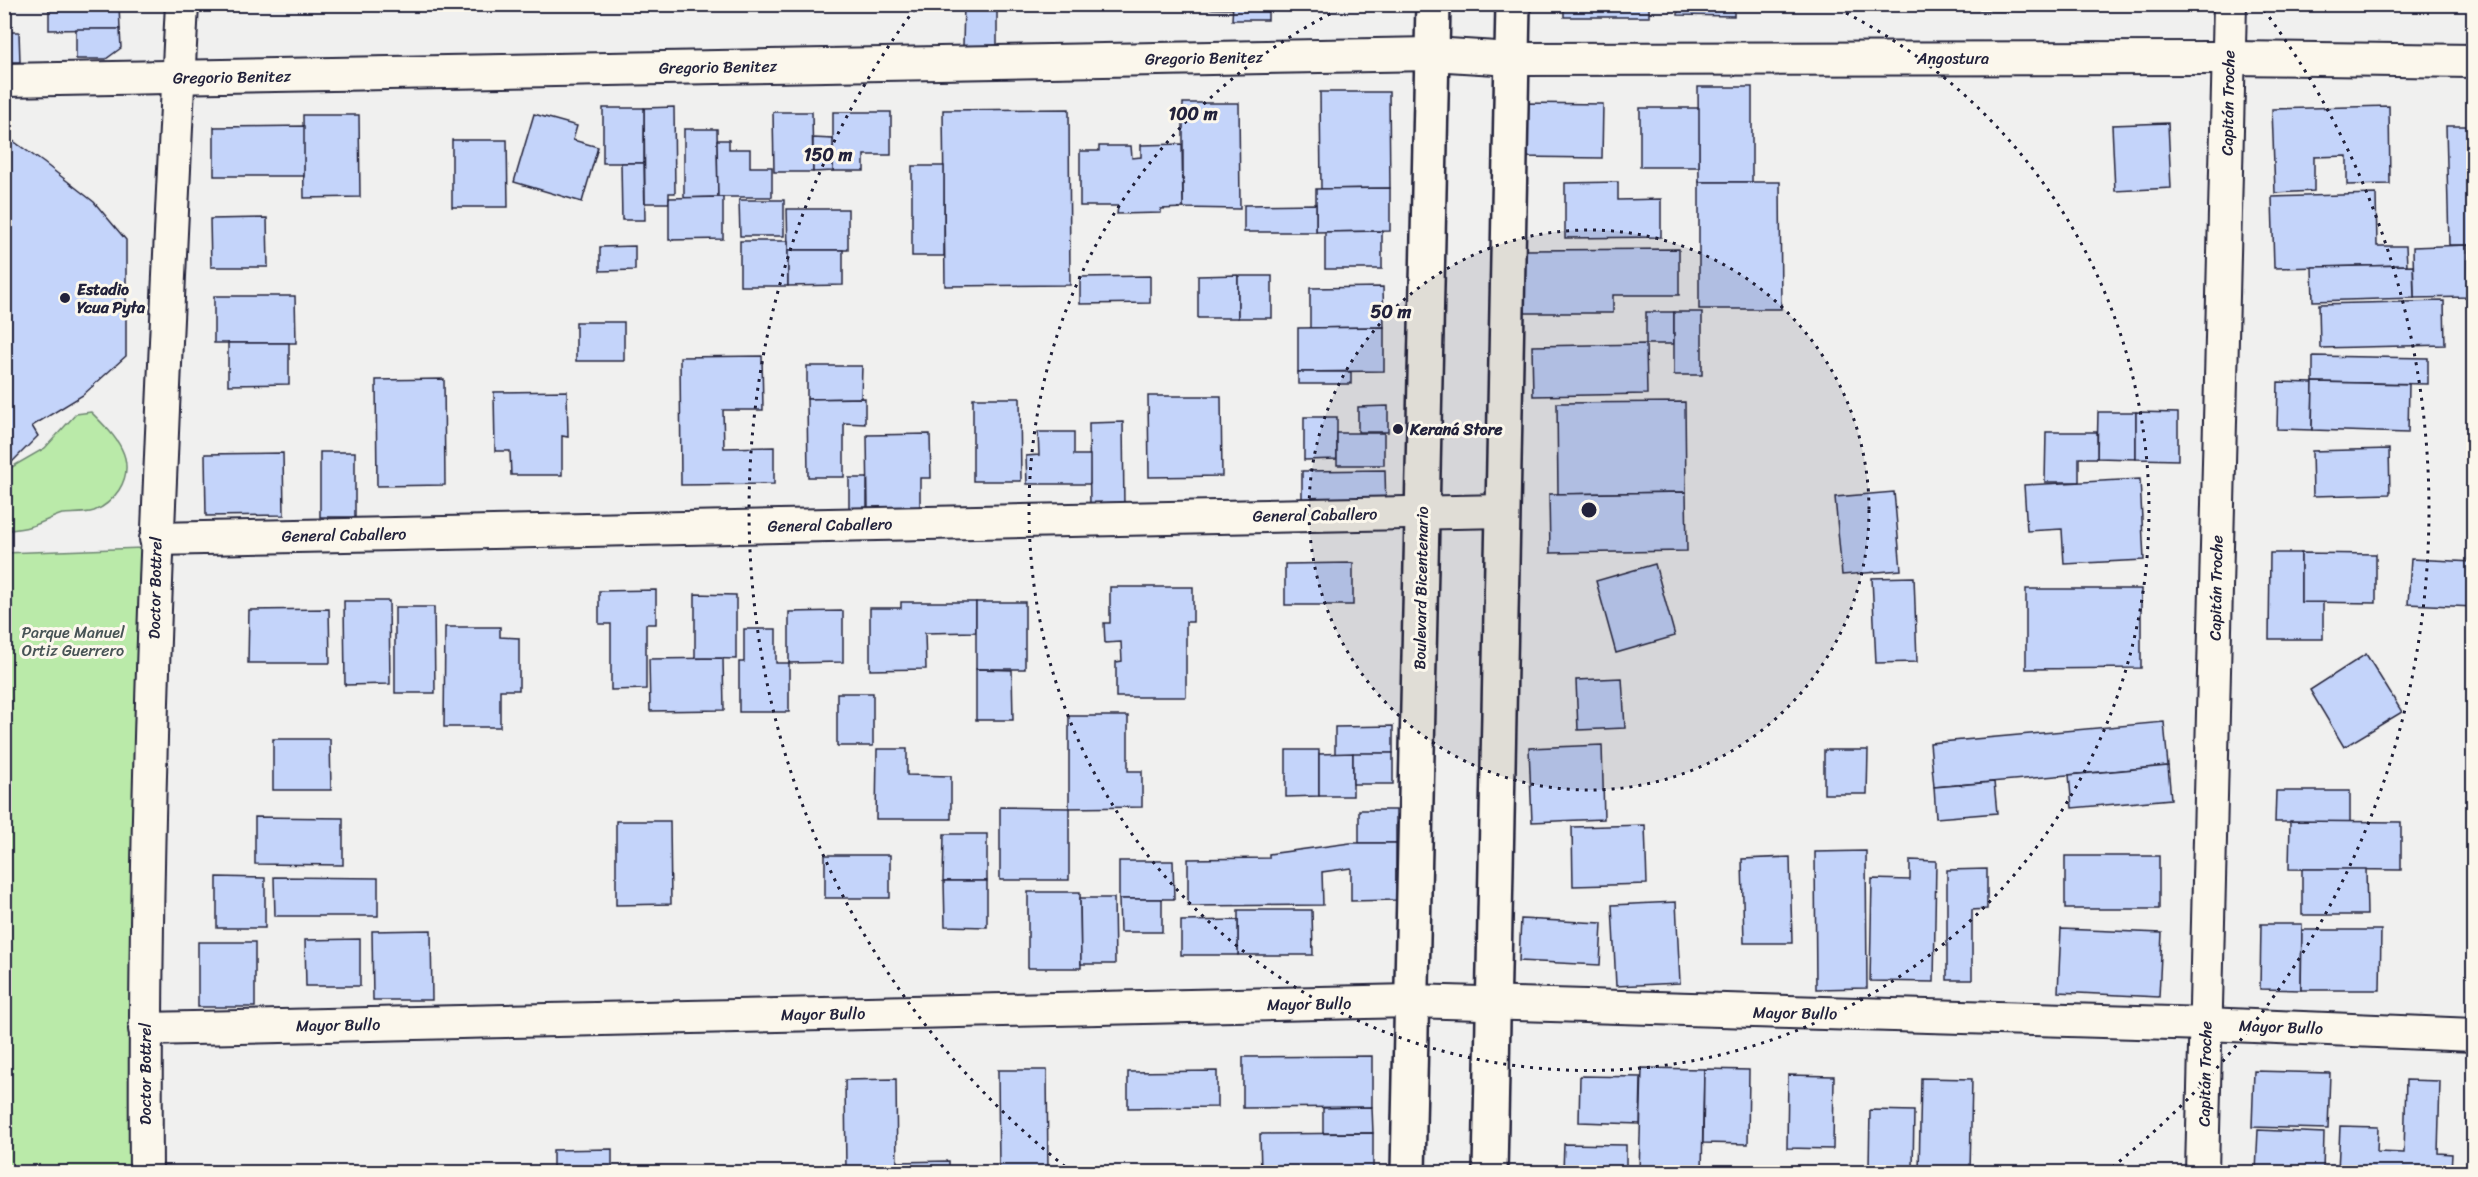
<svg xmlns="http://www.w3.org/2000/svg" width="2478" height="1177" font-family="Sriracha,sans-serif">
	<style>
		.green { fill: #baeaa9; stroke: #6e8672; stroke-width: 1.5 }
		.building { fill: #c4d4fa; stroke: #22223b; stroke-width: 1.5 }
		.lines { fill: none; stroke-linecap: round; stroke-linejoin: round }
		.minor-casing { stroke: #22223b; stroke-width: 36 }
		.secondary-casing { stroke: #22223b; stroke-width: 38 }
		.minor { stroke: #fbf7ec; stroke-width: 32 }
		.secondary { stroke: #fbf7ec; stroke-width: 33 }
		.ring { fill: none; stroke: #22223b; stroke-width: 3; stroke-dasharray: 3 6 }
		.poi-dot { fill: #22223b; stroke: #fbf7ec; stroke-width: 2 }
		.labels { text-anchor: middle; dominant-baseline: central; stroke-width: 6; stroke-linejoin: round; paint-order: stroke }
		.street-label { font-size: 16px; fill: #22223b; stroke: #fbf7ec }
		.poi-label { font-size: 16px; font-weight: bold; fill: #22223b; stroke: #fbf7ec; text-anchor: start }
		.park-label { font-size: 16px; fill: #485456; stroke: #fbf7ec }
		.centre { fill: #22223b; stroke: #fbf7ec; stroke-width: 3 }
		.ring-label { font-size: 18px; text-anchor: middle; font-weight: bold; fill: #22223b; stroke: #fbf7ec; stroke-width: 6; stroke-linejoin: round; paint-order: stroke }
	</style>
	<rect width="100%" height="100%" fill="#f0f0ef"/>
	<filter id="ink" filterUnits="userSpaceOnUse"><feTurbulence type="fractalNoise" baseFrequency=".0167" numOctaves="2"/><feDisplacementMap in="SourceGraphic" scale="12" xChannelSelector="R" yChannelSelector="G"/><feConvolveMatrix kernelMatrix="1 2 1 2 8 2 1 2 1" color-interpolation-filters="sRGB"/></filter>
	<g filter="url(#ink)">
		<g class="green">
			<path d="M 91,412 C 113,434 139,458 119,490 C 113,499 105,507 94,511 C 84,514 72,513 62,514 C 52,517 42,523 32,526 C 23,529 13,529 5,531 L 5,471 L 45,448 L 76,414 Z"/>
			<polygon points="142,548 137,1172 5,1172 4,553"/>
		</g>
		<g class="building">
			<polygon points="49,4 119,4 120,29 49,30"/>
			<polygon points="964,4 997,4 997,48 963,46"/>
			<polygon points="1044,4 1116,4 1116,9 1044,8"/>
			<polygon points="1176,4 1233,4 1233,9 1176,8"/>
			<polygon points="1233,4 1268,4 1268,20 1232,20"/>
			<rect x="1564" y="4" width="85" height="13"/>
			<polygon points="1678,4 1734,4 1734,16 1678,15"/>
			<polygon points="1948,4 2038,4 2037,11 1948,10"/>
			<polygon points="76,29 120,29 121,48 106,59 76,59"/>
			<polygon points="4,32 19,32 20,62 4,62"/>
			<polygon points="1698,87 1752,87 1752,182 1699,182"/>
			<polygon points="1320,92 1389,92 1390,188 1321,189"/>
			<polygon points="1183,103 1239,103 1240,209 1183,208"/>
			<polygon points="1520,103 1603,104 1602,158 1519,157"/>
			<polygon points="2389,106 2390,184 2347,185 2347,156 2314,157 2314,191 2275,193 2272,109"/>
			<polygon points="674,107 675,193 669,193 669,203 645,203 644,108"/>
			<rect x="603" y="108" width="41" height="55"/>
			<rect x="1640" y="108" width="59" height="59"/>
			<polygon points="1069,109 1070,285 945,286 943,110"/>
			<polygon points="773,112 812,112 813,172 774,172"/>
			<polygon points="833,112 891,112 891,155 864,155 864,171 833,171"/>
			<polygon points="534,114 577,126 573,140 598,147 582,202 514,182"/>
			<polygon points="303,115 359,115 360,197 304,198"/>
			<polygon points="2168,123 2171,188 2115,191 2112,125"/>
			<polygon points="304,126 304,176 214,176 214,127"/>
			<polygon points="2446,126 2474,126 2474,245 2449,245"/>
			<polygon points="684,129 717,129 718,197 684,198"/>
			<polygon points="813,138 833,139 833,171 813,172"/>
			<polygon points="4,139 13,141 44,163 94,202 126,240 126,356 83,395 32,426 38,436 10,464 9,475 4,475"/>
			<polygon points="452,140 507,140 508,207 452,207"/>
			<polygon points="717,140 729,140 729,149 750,149 750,167 772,167 772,197 718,197"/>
			<polygon points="1182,144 1183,208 1161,209 1161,213 1117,214 1118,206 1080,206 1080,151 1099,151 1099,146 1131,146 1132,158 1141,157 1141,145"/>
			<polygon points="621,163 644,163 645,220 622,220"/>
			<rect x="912" y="166" width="32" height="90"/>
			<polygon points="1618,182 1618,200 1661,199 1661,237 1565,238 1565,183"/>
			<polygon points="1699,182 1780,182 1781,309 1699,309"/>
			<polygon points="1390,188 1390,231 1316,232 1316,189"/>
			<polygon points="2376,194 2377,246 2406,246 2407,265 2274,268 2272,197"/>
			<polygon points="723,197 723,239 669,240 669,198"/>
			<polygon points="739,200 784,200 784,236 740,236"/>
			<polygon points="1316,204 1316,232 1244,232 1244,205"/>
			<polygon points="787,209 848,209 848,250 788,250"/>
			<polygon points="267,218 268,267 211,267 210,219"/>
			<polygon points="1382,231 1382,269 1325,269 1325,232"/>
			<rect x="740" y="241" width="48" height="45"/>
			<polygon points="2467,245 2469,297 2414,298 2413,247"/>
			<polygon points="635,246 635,270 600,271 600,247"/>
			<polygon points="1679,249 1679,295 1613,295 1613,313 1525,313 1525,250"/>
			<polygon points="788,250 843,250 843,285 788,286"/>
			<polygon points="2413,265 2414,298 2313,301 2312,267"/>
			<polygon points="1238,275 1238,318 1198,318 1198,276"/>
			<polygon points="1150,276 1150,303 1080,304 1080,277"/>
			<rect x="1238" y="276" width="34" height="42"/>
			<polygon points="1383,287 1384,327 1310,328 1310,288"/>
			<polygon points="214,296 295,296 296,343 214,343"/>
			<polygon points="2444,301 2445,345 2320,348 2319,304"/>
			<rect x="1646" y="312" width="28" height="32"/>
			<rect x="1674" y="312" width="28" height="63"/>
			<rect x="576" y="322" width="48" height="39"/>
			<polygon points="1384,327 1384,371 1298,372 1298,328"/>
			<polygon points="228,343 289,343 289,384 228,385"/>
			<polygon points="1646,344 1647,394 1533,396 1532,346"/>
			<polygon points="762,356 763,410 723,410 724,448 774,447 774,484 681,485 680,357"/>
			<polygon points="2313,356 2428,358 2428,384 2313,382"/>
			<polygon points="807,366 862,366 861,398 807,399"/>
			<rect x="1298" y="372" width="53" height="12"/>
			<polygon points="444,379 445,485 377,486 376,380"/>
			<polygon points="2278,382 2313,383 2312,430 2277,429"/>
			<polygon points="2313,382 2409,384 2408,433 2312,430"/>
			<polygon points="567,391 568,437 562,436 562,475 511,475 510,451 495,451 494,392"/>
			<polygon points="1148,396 1221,396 1222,476 1149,477"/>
			<polygon points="865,398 865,424 844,423 844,477 808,477 807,399"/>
			<polygon points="973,398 1020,398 1021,481 973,481"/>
			<polygon points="1685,402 1686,492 1558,494 1557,403"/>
			<polygon points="1388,406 1388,432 1358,432 1358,407"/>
			<polygon points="2098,412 2136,412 2136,459 2097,458"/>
			<polygon points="2136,412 2178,413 2178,460 2136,459"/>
			<polygon points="1304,417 1337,417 1337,459 1304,460"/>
			<polygon points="1123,422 1124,508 1090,509 1089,423"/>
			<polygon points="1038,432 1074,432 1074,455 1090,455 1090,484 1027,484 1026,456 1039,455"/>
			<polygon points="2046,432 2097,432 2097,458 2079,458 2079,482 2045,482"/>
			<rect x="1337" y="433" width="47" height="32"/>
			<polygon points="930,434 931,478 920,478 920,508 868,508 867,435"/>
			<polygon points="2389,449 2390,494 2313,496 2312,451"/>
			<rect x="320" y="452" width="35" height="65"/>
			<polygon points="283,453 284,515 206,516 205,454"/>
			<polygon points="1385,470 1386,511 1302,512 1302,471"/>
			<polygon points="849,478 867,478 867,519 849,518"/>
			<polygon points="2140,479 2144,560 2064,564 2062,529 2027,531 2024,485"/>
			<polygon points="1686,492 1687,551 1550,553 1549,494"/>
			<polygon points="1894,492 1901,570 1842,575 1835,497"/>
			<polygon points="2270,553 2301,553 2301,602 2323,602 2323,639 2269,639"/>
			<polygon points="2301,553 2376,554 2376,603 2301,602"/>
			<polygon points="2411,559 2474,562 2474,607 2408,604"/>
			<polygon points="1353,563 1353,605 1285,605 1285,564"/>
			<polygon points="1655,564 1675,636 1616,653 1596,581"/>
			<polygon points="1914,577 1917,662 1876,663 1872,578"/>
			<polygon points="1110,587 1193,587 1193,622 1186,622 1186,697 1116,697 1116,662 1122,661 1121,642 1105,643 1104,623 1110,623"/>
			<polygon points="2026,589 2141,589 2141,668 2026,669"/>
			<polygon points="656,590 656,624 646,624 646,689 611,690 611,624 599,624 599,591"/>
			<polygon points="695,594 736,595 736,659 695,658"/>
			<polygon points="344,601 389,601 390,684 345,685"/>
			<polygon points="901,602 976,602 976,632 925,633 926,669 870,670 870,608 901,608"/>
			<rect x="976" y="602" width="49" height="67"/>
			<polygon points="395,607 434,607 435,693 395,693"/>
			<polygon points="329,609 330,663 248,663 249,610"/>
			<polygon points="843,611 843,662 789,663 789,612"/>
			<polygon points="445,627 500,627 500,637 519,638 519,690 500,690 500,727 444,727"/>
			<polygon points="744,629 776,629 776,663 789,663 789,712 739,712 739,662 744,662"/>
			<polygon points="2366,654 2402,712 2344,747 2310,690"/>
			<polygon points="723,658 724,710 650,711 649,659"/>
			<polygon points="976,669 1012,670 1013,720 976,720"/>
			<polygon points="1622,678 1625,728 1578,730 1576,680"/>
			<rect x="837" y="693" width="36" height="53"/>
			<polygon points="1069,716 1128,716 1128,771 1142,771 1142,807 1069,808"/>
			<polygon points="2164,722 2168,766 1934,787 1930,743"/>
			<polygon points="1393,726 1393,753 1335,754 1335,727"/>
			<polygon points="273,739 330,739 331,790 273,790"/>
			<polygon points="1602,745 1604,819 1532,822 1529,748"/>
			<polygon points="877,749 907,749 907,775 951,776 951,819 876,819"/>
			<polygon points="1286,750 1319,750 1319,796 1286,797"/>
			<polygon points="1824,750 1868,750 1867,794 1824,794"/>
			<polygon points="1353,753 1353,796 1319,796 1319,754"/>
			<rect x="1353" y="753" width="40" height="31"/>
			<polygon points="2168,766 2171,799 2072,808 2069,775"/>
			<polygon points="1994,782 1997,813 1936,818 1934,787"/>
			<polygon points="2276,791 2350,791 2350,822 2275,822"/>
			<polygon points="1000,807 1069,808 1069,880 1000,880"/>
			<rect x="1359" y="810" width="37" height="33"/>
			<polygon points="255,817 343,818 343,865 255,864"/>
			<polygon points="616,821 670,821 671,904 616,905"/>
			<polygon points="2290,821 2401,822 2401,870 2289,869"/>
			<polygon points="1645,825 1647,884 1573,886 1572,827"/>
			<polygon points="944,834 987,834 987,881 943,881"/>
			<polygon points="1350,843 1396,843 1396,900 1351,901 1351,868 1322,872 1323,905 1188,906 1188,859 1269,858 1269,854"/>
			<polygon points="1866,851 1867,988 1816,989 1815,852"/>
			<rect x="825" y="855" width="65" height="43"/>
			<rect x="2065" y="856" width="94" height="53"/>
			<polygon points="1790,857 1792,943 1744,943 1742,859"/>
			<polygon points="1910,860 1936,861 1934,982 1870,981 1872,879 1910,880"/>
			<polygon points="1119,861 1173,861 1174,899 1119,899"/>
			<polygon points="1987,869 1987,909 1972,910 1972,980 1947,980 1947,870"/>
			<polygon points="2302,869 2366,869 2367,915 2302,915"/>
			<polygon points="217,877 265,878 265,928 217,928"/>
			<polygon points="274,877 378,878 378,916 275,916"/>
			<polygon points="944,881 987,881 987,927 945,926"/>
			<polygon points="1028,892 1080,892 1081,968 1028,968"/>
			<polygon points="1080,898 1114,898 1115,964 1081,964"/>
			<polygon points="1119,899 1162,899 1162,932 1120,932"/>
			<polygon points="1676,902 1680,983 1616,986 1612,905"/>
			<polygon points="1238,910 1312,910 1313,955 1238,955"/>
			<polygon points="1521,919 1602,923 1600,965 1519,961"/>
			<polygon points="1238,920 1238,955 1181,955 1181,921"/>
			<polygon points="2261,924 2302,924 2301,990 2260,989"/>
			<polygon points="2061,929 2162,933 2159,997 2058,992"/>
			<polygon points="431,930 432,1000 373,1000 372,931"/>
			<polygon points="2302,930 2381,930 2380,990 2301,990"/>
			<polygon points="360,939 360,986 306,986 305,940"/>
			<rect x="198" y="942" width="57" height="65"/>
			<polygon points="1372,1056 1372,1107 1243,1108 1243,1057"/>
			<polygon points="1642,1068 1704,1069 1702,1172 1639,1172"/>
			<polygon points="1704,1069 1749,1070 1748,1144 1703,1143"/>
			<polygon points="998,1070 1047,1070 1048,1172 999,1172"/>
			<polygon points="1217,1071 1217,1107 1128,1108 1128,1072"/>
			<polygon points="2254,1071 2330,1073 2328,1129 2252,1127"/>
			<polygon points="1788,1075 1834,1076 1833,1149 1787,1148"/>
			<polygon points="1580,1076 1641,1077 1640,1124 1579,1122"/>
			<polygon points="1921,1078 1972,1079 1970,1172 1919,1172"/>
			<polygon points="896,1079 897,1172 846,1172 845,1080"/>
			<polygon points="2406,1080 2440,1081 2438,1153 2452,1154 2451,1172 2338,1172 2340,1126 2378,1127 2377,1152 2404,1153"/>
			<polygon points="1372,1107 1373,1133 1323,1133 1323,1108"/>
			<polygon points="1870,1110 1914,1111 1913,1169 1869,1168"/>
			<polygon points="2258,1130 2324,1133 2323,1172 2256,1172"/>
			<polygon points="1373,1133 1373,1172 1261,1172 1260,1134"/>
			<polygon points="1564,1144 1626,1145 1626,1172 1563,1171"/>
			<polygon points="612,1149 612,1172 553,1172 553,1150"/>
			<polygon points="949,1161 949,1172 897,1172 897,1162"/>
			<polygon points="1758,1166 1790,1168 1790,1172 1758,1172"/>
			<polygon points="1885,1168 1913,1169 1913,1172 1885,1172"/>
		</g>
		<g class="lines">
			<g class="minor-casing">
				<g id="minor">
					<polyline points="4,80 1432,54 1512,59 2229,58 2474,61"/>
					<polyline points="156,539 1503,511"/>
					<polyline points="145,1029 1411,1001 2206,1024 2474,1035"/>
					<path d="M 146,1172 C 143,783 163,394 182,4"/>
					<polyline points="2202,1172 2230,4"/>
				</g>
			</g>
			<g class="secondary-casing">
				<g id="secondary">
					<polyline points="1408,1172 1433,4"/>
					<polyline points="1490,1172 1513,4"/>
				</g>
			</g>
			<use href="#minor" class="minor"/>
			<use href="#secondary" class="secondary"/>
		</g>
	</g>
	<circle cx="1589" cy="510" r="280" fill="#22223b" fill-opacity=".12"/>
	<g class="ring">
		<circle cx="1589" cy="510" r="280"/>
		<path d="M1830 5A560 560 0 1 1 1348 5"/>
		<path d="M1072 1172A840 840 0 0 1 914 10M2264 10A840 840 0 0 1 2106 1172"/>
	</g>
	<g class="poi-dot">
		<circle cx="65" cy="298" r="6"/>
		<circle cx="1398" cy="429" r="6"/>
	</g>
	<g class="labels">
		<g class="street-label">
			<text transform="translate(1204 58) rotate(-1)">Gregorio Benitez</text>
			<text x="1953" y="58">Angostura</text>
			<text transform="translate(718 67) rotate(-1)">Gregorio Benitez</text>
			<text transform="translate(232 77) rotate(-1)">Gregorio Benitez</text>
			<text transform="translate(2228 103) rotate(-89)">Capitán Troche</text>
			<text transform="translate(1315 515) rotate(-1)">General Caballero</text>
			<text transform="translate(830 525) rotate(-1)">General Caballero</text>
			<text transform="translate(344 535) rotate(-1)">General Caballero</text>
			<text transform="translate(155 588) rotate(-89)">Doctor Bottrel</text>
			<text transform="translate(1421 588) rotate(-89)">Boulevard Bicentenario</text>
			<text transform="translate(2216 588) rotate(-89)">Capitán Troche</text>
			<text transform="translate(1309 1004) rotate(-1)">Mayor Bullo</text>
			<text transform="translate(1795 1013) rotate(1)">Mayor Bullo</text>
			<text transform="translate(823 1014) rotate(-1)">Mayor Bullo</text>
			<text transform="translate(338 1025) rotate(-1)">Mayor Bullo</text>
			<text transform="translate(2281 1027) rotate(2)">Mayor Bullo</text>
			<text transform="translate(145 1074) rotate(-90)">Doctor Bottrel</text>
			<text transform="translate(2205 1074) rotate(-89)">Capitán Troche</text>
		</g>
		<g class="poi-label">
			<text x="77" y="289">Estadio<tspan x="77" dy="18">Ycua Pyta</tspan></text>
			<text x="1410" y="429">Keraná Store</text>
		</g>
		<g class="park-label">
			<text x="73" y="632">Parque Manuel<tspan x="73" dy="18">Ortiz Guerrero</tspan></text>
		</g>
	</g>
	<circle cx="1589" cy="510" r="9" class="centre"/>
	<g class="ring-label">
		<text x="1193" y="120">100 m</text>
		<text x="828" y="161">150 m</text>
		<text x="1391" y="318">50 m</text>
	</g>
	<rect width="2478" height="1177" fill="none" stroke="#fbf7ec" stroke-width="24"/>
	<rect x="12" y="12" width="2454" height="1153" fill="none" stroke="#22223b" stroke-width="2" filter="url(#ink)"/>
</svg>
